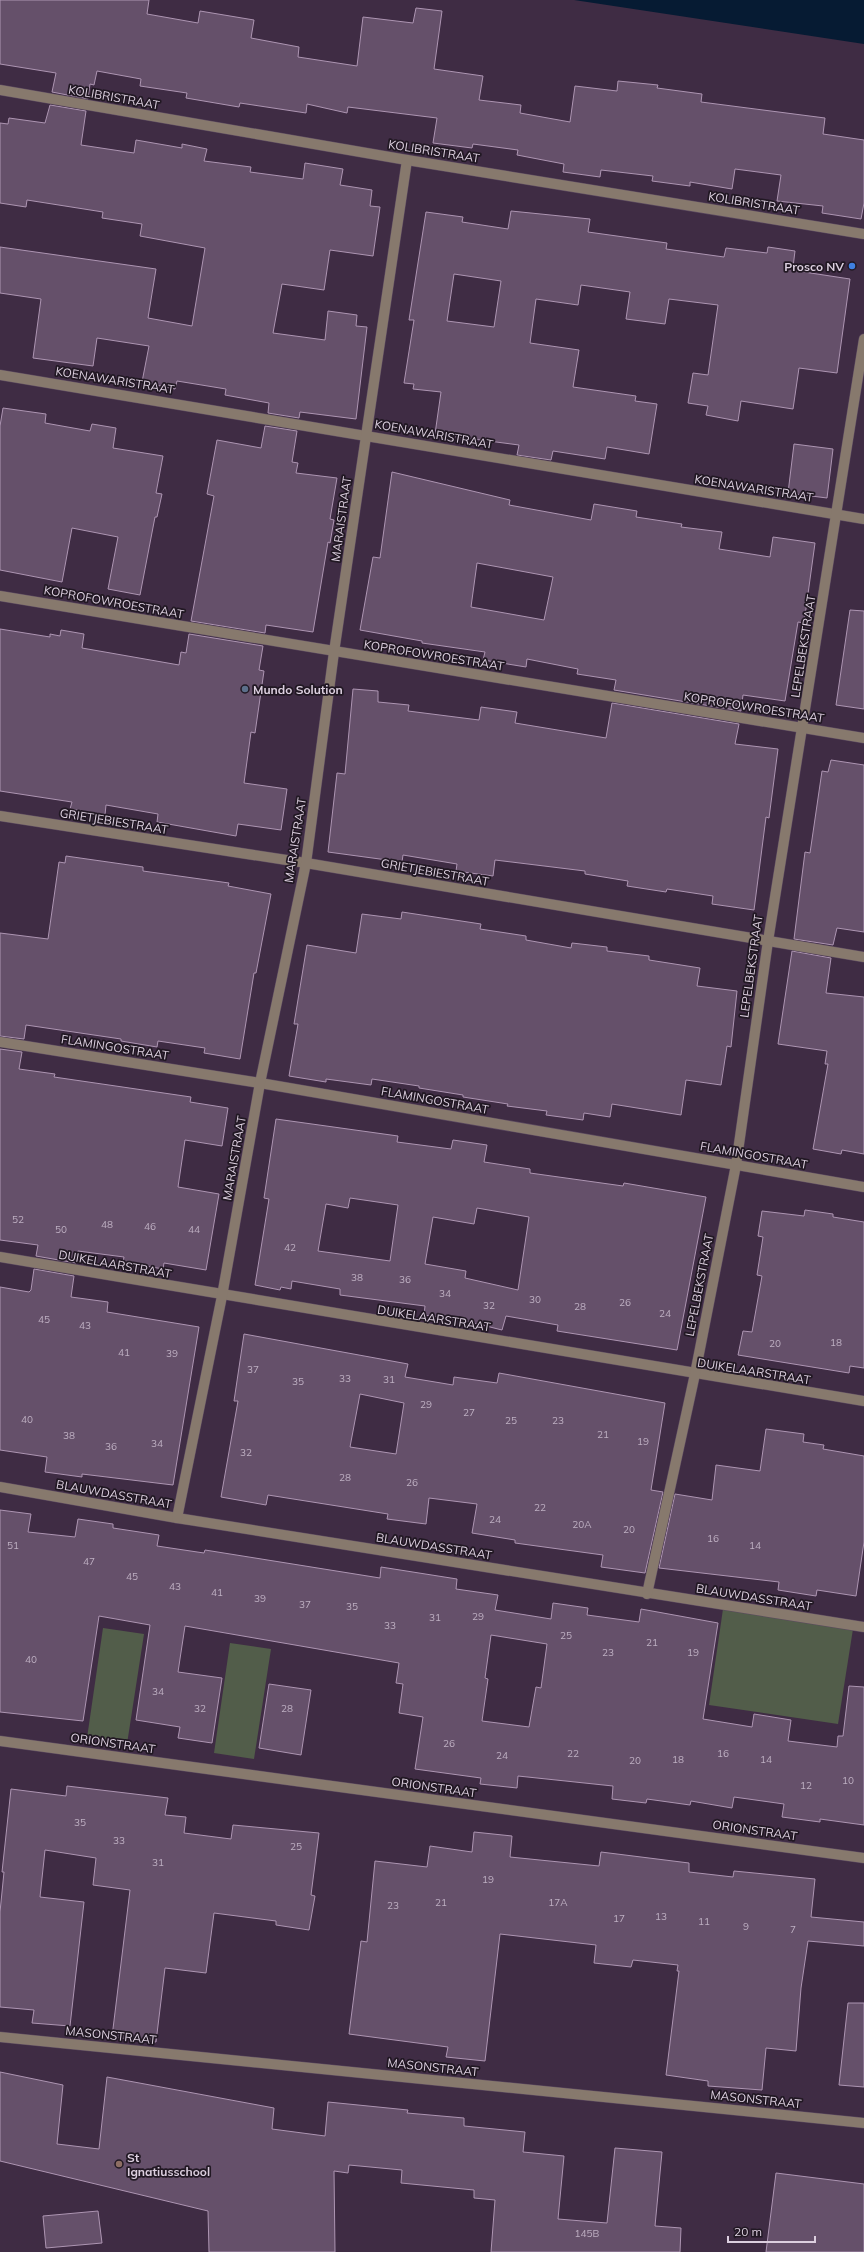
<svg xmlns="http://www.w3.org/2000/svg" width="864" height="2252" font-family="Mulish,sans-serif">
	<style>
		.green { fill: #525d4a }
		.water { fill: #061b33 }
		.building { fill: #65506a; stroke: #ad95b2; fill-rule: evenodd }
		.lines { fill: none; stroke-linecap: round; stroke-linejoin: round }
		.minor-casing { stroke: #5b4960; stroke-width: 11 }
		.minor { stroke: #87796d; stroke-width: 10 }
		.shop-dot { fill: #3f7fe0; stroke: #211823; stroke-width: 1.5 }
		.service-dot { fill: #5c6f8a; stroke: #211823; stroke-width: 1.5 }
		.education-dot { fill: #8d6e63; stroke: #211823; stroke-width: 1.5 }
		.labels { text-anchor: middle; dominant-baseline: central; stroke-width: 3.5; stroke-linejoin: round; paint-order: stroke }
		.number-label { font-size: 10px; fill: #beafc2 }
		.street-label { font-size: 12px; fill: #dccfdf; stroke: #211823 }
		.poi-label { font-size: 12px; font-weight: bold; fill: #dccfdf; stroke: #211823; text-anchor: start }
	</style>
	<rect width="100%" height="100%" fill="#3f2c44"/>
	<g class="green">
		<polygon points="723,1609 853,1629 838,1724 709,1705"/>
		<polygon points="103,1628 144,1634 127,1744 87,1738"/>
		<polygon points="230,1643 271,1649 254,1759 214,1753"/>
	</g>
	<polygon class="water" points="574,0 864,0 864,44"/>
	<g class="building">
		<polygon points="0,0 149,0 147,14 198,23 200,11 254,20 251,38 299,47 298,57 357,66 363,17 413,23 416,8 442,11 434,69 483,76 479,100 521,105 520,113 570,122 575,86 617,91 618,81 658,85 657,88 702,94 701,102 825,118 823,134 864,140 864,203 861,219 822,213 823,206 777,201 781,175 735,169 732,189 690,182 690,186 652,181 653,176 601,170 600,177 563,172 564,164 517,155 518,150 473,144 472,148 433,143 437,118 348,107 347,113 307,104 306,113 240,103 239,107 186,98 187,93 140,86 141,79 97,71 94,85 90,84 88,99 52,92 56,73 0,64"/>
		<polygon points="50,105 86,111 81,145 134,153 136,140 182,148 182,144 207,149 204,161 251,167 250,172 303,179 305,163 343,169 340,185 372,190 370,206 380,207 373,256 330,250 324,290 282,284 273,333 325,340 328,311 357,315 356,326 367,327 356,419 300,412 299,418 268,413 269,403 225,395 226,389 177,381 175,389 142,382 149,346 97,338 93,366 33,358 41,299 0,293 0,247 156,269 148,318 192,326 205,248 140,236 142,224 102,218 103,212 27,200 26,207 0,203 0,123 8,124 9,118 45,123"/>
		<path d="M 511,211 L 590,219 L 588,232 L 667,243 L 666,249 L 724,257 L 726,248 L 767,253 L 768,247 L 795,251 L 793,267 L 804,268 L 804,272 L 850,279 L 837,373 L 799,368 L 793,409 L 741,401 L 738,421 L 706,415 L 708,406 L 688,403 L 693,373 L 708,375 L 718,305 L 669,299 L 665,324 L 626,319 L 630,292 L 581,285 L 578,305 L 536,299 L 530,343 L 579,350 L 573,387 L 636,396 L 635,401 L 657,404 L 649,454 L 607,447 L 605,459 L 553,451 L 551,460 L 517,455 L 519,445 L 435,434 L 441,392 L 413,389 L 414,384 L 404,383 L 414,320 L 409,320 L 426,212 L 463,217 L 462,222 L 508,229 ZM 454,274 L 501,281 L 494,327 L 447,321 Z"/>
		<polygon points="3,408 46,414 45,423 90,431 92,424 116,428 113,448 163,456 156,493 162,494 157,517 155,517 140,595 108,589 118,537 72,528 62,582 0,570 0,426"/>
		<polygon points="265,426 297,431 292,462 298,463 296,473 337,478 330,519 334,520 330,543 328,542 313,632 266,625 265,633 191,621 214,496 207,494 217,440 261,448"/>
		<polygon points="794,444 833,449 827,498 788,493"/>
		<path d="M 392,472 L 510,500 L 509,505 L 591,520 L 594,504 L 637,511 L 636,517 L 682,524 L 681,527 L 722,532 L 719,549 L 770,557 L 773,537 L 815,543 L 804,623 L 798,622 L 785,701 L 743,695 L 741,711 L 614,690 L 616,680 L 577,674 L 578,669 L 527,659 L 526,667 L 483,660 L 485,652 L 422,643 L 422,641 L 360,630 L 373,557 L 380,558 ZM 477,563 L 553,577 L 544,620 L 471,607 Z"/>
		<polygon points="850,610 864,611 864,709 836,705"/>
		<polygon points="0,629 50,637 50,634 60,636 61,630 84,634 82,648 179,665 181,652 186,653 189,634 263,646 259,670 264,671 255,733 251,732 244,783 287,789 281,830 238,824 236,836 157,822 158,814 106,805 105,815 70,809 72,802 0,791"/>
		<polygon points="353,689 378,691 378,702 409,705 408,711 479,720 481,707 517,712 515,723 606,738 612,703 739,724 735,744 778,749 769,818 766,817 754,910 712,904 713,896 667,889 666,892 627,886 628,881 585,874 585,871 495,860 493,876 456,871 457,864 403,855 402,862 328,852 337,773 345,774"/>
		<polygon points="831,760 864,765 864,932 837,928 833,945 794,939 805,852 810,853 822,771 828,772"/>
		<polygon points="66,856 143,867 143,871 229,883 228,886 271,894 256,973 254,973 240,1059 204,1053 205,1048 158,1041 157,1047 121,1041 121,1039 26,1025 24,1039 0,1036 0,933 48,939 59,862 65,863"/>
		<polygon points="402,912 481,924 480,929 526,936 526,940 571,948 572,943 607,947 607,951 649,956 649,960 700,968 697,986 737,991 731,1047 727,1046 721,1085 686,1080 681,1115 612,1104 610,1117 584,1113 583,1120 546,1115 547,1111 507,1106 508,1104 463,1097 463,1095 419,1088 419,1086 372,1079 371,1085 326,1079 326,1082 289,1076 298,1024 294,1024 307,945 356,953 362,914 401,919"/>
		<polygon points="792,951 831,958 826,993 864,997 864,1154 842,1150 841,1154 813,1149 828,1064 825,1064 827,1051 778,1044"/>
		<polygon points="0,1049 22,1052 19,1069 55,1074 54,1077 191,1097 190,1102 228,1108 222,1146 185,1140 178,1187 219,1194 206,1270 164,1263 163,1269 123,1262 124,1257 78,1251 76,1263 36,1256 38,1245 0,1240"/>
		<path d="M 276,1119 L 398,1136 L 397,1142 L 451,1149 L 453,1140 L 487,1145 L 484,1162 L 530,1169 L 530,1173 L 623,1186 L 624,1183 L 706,1197 L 677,1350 L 557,1331 L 558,1325 L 506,1316 L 502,1330 L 458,1319 L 458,1320 L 424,1315 L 425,1306 L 340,1295 L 340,1289 L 292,1281 L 291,1289 L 281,1287 L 280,1290 L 255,1285 L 269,1199 L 264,1198 ZM 350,1198 L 398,1205 L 390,1261 L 318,1251 L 326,1204 L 348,1208 ZM 477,1208 L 529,1217 L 518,1290 L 465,1278 L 466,1271 L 425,1264 L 433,1217 L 474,1224 Z"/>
		<polygon points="805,1210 833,1214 833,1217 864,1222 864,1368 850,1366 849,1373 738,1355 743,1331 752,1332 762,1276 757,1275 763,1237 758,1236 762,1211 804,1216"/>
		<polygon points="34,1269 74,1276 71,1297 108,1302 107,1312 199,1327 173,1485 82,1474 82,1477 45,1472 47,1457 0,1450 0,1287 29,1292 31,1290"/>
		<path d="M 244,1334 L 408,1364 L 405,1377 L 453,1385 L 454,1377 L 497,1383 L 499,1373 L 665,1403 L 651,1490 L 663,1492 L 645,1573 L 601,1567 L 603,1555 L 515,1543 L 515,1540 L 472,1533 L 477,1504 L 429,1498 L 426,1524 L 387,1519 L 388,1514 L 268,1495 L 266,1505 L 221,1497 L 238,1401 L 234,1401 ZM 360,1394 L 404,1403 L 396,1454 L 350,1447 Z"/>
		<polygon points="766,1429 804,1434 803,1442 824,1445 823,1449 864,1456 864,1542 856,1596 817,1590 816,1596 778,1590 779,1582 659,1568 675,1494 712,1500 716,1465 760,1471"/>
		<path d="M 0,1510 L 31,1514 L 28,1532 L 75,1537 L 78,1519 L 113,1524 L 113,1528 L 159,1535 L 157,1546 L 204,1553 L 205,1550 L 380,1578 L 381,1567 L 457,1579 L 456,1589 L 498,1595 L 495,1610 L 551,1619 L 553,1603 L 588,1608 L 587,1615 L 639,1622 L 641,1609 L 718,1623 L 703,1719 L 752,1727 L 754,1714 L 791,1720 L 788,1741 L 837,1747 L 838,1736 L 843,1736 L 849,1686 L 864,1687 L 864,1825 L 820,1819 L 820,1822 L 782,1817 L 784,1804 L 734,1797 L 732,1808 L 691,1801 L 690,1805 L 647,1799 L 646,1803 L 612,1799 L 613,1786 L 518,1776 L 517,1788 L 480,1784 L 481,1778 L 415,1769 L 423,1717 L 399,1713 L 403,1684 L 396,1683 L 399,1663 L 185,1626 L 178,1672 L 222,1678 L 212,1743 L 178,1738 L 180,1727 L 136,1720 L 150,1625 L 99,1616 L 83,1721 L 0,1712 ZM 491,1635 L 547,1644 L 541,1688 L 536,1687 L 529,1727 L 482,1721 L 488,1679 L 485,1678 Z"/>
		<polygon points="269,1684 311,1690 301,1755 259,1748"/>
		<polygon points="67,1786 168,1798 165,1815 186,1817 184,1833 231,1839 233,1825 319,1833 311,1895 315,1896 309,1930 276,1925 276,1921 214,1913 206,1973 165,1968 156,2042 112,2037 130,1890 93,1885 96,1858 45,1850 40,1897 84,1902 70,2026 32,2023 34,2010 0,2007 0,1912 4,1872 2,1872 11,1789 66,1796"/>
		<polygon points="474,1832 512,1836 510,1857 599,1866 601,1852 689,1863 689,1872 733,1877 734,1871 815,1879 811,1917 864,1922 864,1946 808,1941 801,1988 796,2051 766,2048 762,2090 708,2086 708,2081 666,2075 679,1971 677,1971 678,1965 633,1960 631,1967 594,1963 596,1945 500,1934 485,2061 446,2057 448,2047 349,2034 361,1941 367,1942 375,1861 427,1867 430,1846 472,1852"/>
		<polygon points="848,2003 864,2003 864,2087 839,2085"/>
		<polygon points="0,2072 63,2085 57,2144 99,2149 107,2077 274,2108 272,2129 325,2136 328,2102 408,2110 407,2113 464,2118 464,2126 525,2132 523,2152 564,2156 558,2219 607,2223 615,2148 662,2152 655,2226 681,2228 680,2252 491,2252 495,2200 474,2198 474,2190 401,2183 402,2170 349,2165 348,2173 334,2171 335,2252 209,2252 208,2211 0,2161"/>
		<polygon points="776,2173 864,2184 864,2252 766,2252"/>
		<polygon points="98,2211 102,2243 46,2248 43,2216"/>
	</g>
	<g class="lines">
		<g class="minor-casing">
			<g id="minor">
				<polyline points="0,90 407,160 864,234"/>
				<polyline points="0,375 864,519"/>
				<polyline points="0,596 864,738"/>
				<polyline points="0,816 306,863 864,957"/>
				<polyline points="0,1042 260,1083 864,1187"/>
				<polyline points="0,1257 864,1401"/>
				<polyline points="0,1487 177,1518 864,1627"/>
				<polyline points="177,1518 222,1296 260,1083 306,863 334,652 407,160"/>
				<polyline points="647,1594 695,1374 736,1165 768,941 864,339"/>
				<polyline points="0,1741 864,1858"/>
				<polyline points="0,2037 864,2123"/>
			</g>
		</g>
		<use href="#minor" class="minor"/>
	</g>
	<circle class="shop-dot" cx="852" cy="266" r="4"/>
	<circle class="service-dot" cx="245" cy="689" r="4"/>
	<circle class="education-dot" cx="119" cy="2164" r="4"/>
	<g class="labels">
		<g class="number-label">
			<text x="18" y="1219">52</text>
			<text x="107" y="1224">48</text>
			<text x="150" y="1226">46</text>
			<text x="61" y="1229">50</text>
			<text x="194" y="1229">44</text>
			<text x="290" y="1247">42</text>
			<text x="357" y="1277">38</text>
			<text x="405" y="1279">36</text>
			<text x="445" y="1293">34</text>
			<text x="535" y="1299">30</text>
			<text x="625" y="1302">26</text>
			<text x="489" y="1305">32</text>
			<text x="580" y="1306">28</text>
			<text x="665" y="1313">24</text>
			<text x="44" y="1319">45</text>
			<text x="85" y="1325">43</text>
			<text x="836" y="1342">18</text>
			<text x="775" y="1343">20</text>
			<text x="124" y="1352">41</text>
			<text x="172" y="1353">39</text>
			<text x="253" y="1369">37</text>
			<text x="345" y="1378">33</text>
			<text x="389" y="1379">31</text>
			<text x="298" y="1381">35</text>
			<text x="426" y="1404">29</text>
			<text x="469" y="1412">27</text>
			<text x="27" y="1419">40</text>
			<text x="511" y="1420">25</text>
			<text x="558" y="1420">23</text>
			<text x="603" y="1434">21</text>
			<text x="69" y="1435">38</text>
			<text x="643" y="1441">19</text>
			<text x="157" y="1443">34</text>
			<text x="111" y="1446">36</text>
			<text x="246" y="1452">32</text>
			<text x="345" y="1477">28</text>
			<text x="412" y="1482">26</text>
			<text x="540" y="1507">22</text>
			<text x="495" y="1519">24</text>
			<text x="582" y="1524">20A</text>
			<text x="629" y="1529">20</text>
			<text x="713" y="1538">16</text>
			<text x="13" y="1545">51</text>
			<text x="755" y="1545">14</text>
			<text x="89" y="1561">47</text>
			<text x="132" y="1576">45</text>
			<text x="175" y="1586">43</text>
			<text x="217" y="1592">41</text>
			<text x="260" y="1598">39</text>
			<text x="305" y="1604">37</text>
			<text x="352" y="1606">35</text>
			<text x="478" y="1616">29</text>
			<text x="435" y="1617">31</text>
			<text x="390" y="1625">33</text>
			<text x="566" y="1635">25</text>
			<text x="652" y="1642">21</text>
			<text x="608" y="1652">23</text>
			<text x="693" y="1652">19</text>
			<text x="31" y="1659">40</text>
			<text x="158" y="1691">34</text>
			<text x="200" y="1708">32</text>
			<text x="287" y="1708">28</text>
			<text x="449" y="1743">26</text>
			<text x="573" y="1753">22</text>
			<text x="723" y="1753">16</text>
			<text x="502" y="1755">24</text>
			<text x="678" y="1759">18</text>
			<text x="766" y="1759">14</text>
			<text x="635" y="1760">20</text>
			<text x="848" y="1780">10</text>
			<text x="806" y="1785">12</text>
			<text x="80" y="1822">35</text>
			<text x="119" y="1840">33</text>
			<text x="296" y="1846">25</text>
			<text x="158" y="1862">31</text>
			<text x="488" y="1879">19</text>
			<text x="441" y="1902">21</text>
			<text x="558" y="1902">17A</text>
			<text x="393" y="1905">23</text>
			<text x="661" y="1916">13</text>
			<text x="619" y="1918">17</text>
			<text x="704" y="1921">11</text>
			<text x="746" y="1926">9</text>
			<text x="793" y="1929">7</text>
			<text x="587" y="2233">145B</text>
		</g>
		<g class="street-label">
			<text transform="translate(114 97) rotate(10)">KOLIBRISTRAAT</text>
			<text transform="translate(434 151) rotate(9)">KOLIBRISTRAAT</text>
			<text transform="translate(754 203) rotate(9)">KOLIBRISTRAAT</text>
			<text transform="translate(115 380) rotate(9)">KOENAWARISTRAAT</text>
			<text transform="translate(434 434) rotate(10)">KOENAWARISTRAAT</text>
			<text transform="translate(754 488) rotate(9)">KOENAWARISTRAAT</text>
			<text transform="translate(341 519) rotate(-82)">MARAISTRAAT</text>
			<text transform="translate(114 602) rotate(10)">KOPROFOWROESTRAAT</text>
			<text transform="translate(803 646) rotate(-81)">LEPELBEKSTRAAT</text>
			<text transform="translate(434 655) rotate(9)">KOPROFOWROESTRAAT</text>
			<text transform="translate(754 707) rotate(9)">KOPROFOWROESTRAAT</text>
			<text transform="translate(114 821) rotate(9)">GRIETJEBIESTRAAT</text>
			<text transform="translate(295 840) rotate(-81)">MARAISTRAAT</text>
			<text transform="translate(435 872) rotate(10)">GRIETJEBIESTRAAT</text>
			<text transform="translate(751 966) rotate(-82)">LEPELBEKSTRAAT</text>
			<text transform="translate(115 1047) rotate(9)">FLAMINGOSTRAAT</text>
			<text transform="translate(435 1100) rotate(10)">FLAMINGOSTRAAT</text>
			<text transform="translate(754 1155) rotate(10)">FLAMINGOSTRAAT</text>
			<text transform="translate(234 1158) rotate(-80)">MARAISTRAAT</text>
			<text transform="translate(115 1264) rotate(10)">DUIKELAARSTRAAT</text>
			<text transform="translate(699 1285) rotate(-79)">LEPELBEKSTRAAT</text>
			<text transform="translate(434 1318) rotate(9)">DUIKELAARSTRAAT</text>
			<text transform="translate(754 1371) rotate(9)">DUIKELAARSTRAAT</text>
			<text transform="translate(114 1494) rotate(10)">BLAUWDASSTRAAT</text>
			<text transform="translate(434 1546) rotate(9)">BLAUWDASSTRAAT</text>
			<text transform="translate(754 1597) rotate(9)">BLAUWDASSTRAAT</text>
			<text transform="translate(113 1743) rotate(8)">ORIONSTRAAT</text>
			<text transform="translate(434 1787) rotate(8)">ORIONSTRAAT</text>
			<text transform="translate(755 1830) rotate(8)">ORIONSTRAAT</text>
			<text transform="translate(111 2035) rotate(6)">MASONSTRAAT</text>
			<text transform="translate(433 2067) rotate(6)">MASONSTRAAT</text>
			<text transform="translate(756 2099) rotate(6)">MASONSTRAAT</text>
		</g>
		<g class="poi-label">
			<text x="844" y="266" text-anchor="end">Prosco NV</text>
			<text x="253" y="689">Mundo Solution</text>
			<text x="127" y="2157">St<tspan x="127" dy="14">Ignatiusschool</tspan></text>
		</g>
	</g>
	<path d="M728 2236v6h87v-6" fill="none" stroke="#dccfdf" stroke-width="2"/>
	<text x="734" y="2236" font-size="12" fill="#dccfdf" stroke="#211823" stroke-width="3" paint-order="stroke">20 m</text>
</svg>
